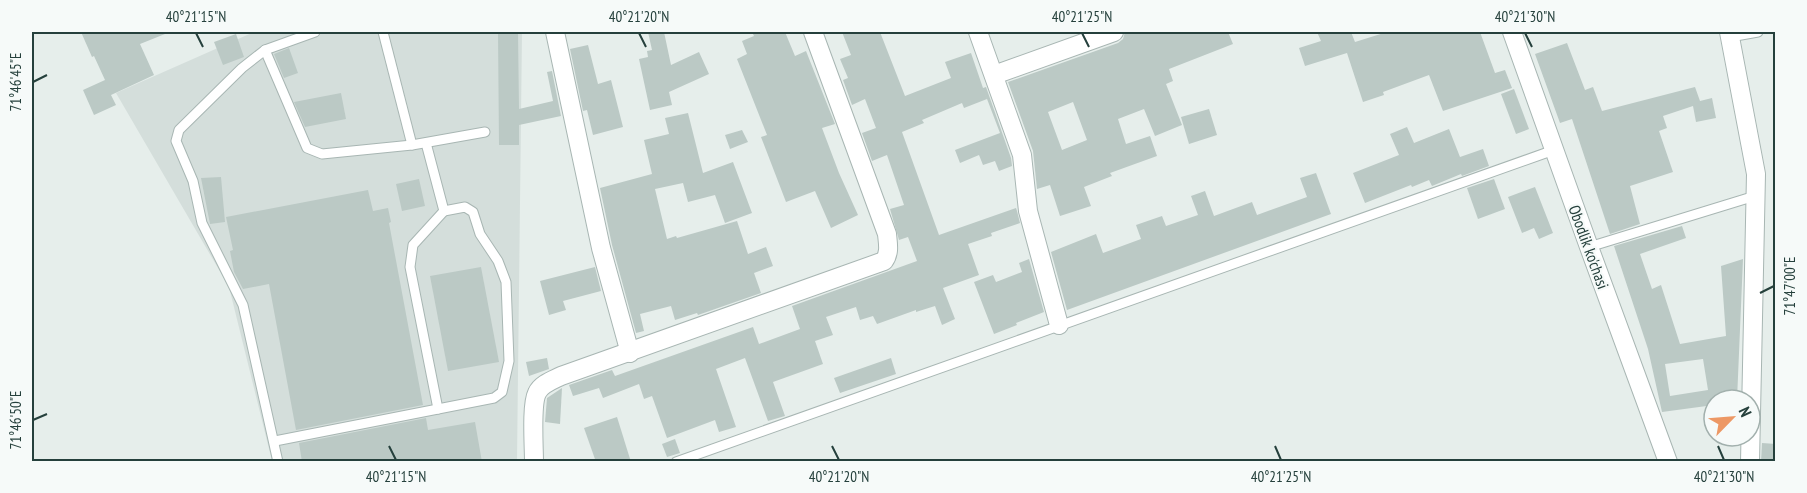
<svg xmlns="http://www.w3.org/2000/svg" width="1807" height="493" font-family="'PT Sans Narrow',sans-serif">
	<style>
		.built { fill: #d4dedb }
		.building { fill: #bbc9c5; fill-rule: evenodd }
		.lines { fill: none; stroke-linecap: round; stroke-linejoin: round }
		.service-casing { stroke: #a8b6b3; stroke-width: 11 }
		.minor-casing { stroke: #a8b6b3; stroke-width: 20 }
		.service { stroke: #fff; stroke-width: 9 }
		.minor { stroke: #fff; stroke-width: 18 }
		.ticks { fill: none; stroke: #25403c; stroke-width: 2 }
		.labels { text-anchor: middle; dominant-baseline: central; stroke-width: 4.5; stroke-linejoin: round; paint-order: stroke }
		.street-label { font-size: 16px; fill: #25403c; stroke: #f6faf9 }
		.neatline { fill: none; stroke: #25403c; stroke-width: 2 }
		.ticks-label { font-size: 15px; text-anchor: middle; fill: #25403c }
	</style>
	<rect width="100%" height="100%" fill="#e6eeeb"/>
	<polygon class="built" points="254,32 522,32 517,461 272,461 229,287 116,93"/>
	<g class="building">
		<polygon points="81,32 170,32 140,44 154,75 111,95 116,105 94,115 83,90 105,80 94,56 92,57"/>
		<polygon points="498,32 518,32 519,109 553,101 547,72 552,71 561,116 519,125 519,145 499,145"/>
		<polygon points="648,32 664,32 671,65 699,52 709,74 669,92 672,105 650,110 639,59 648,57 647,51 652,50"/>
		<polygon points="752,32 785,32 795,56 806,51 835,124 822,128 839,173 858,215 831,228 815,191 786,202 761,137 767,135 737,59 747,54 742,41 754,36"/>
		<polygon points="842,32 880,32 905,96 951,78 945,62 971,53 983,88 986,87 1011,158 1012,166 999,171 995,161 983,165 979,155 960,163 955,150 1000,133 984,91 987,99 964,108 962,103 922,120 924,123 902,132 939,235 1016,208 1017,211 1020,223 991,233 992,236 968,244 979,275 943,288 955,319 942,325 935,306 916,312 916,310 877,324 873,316 860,320 856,307 826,317 833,335 815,341 823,364 773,382 785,416 768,421 745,358 716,369 736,427 719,432 715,420 667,438 652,396 644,399 639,384 603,398 599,388 573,396 569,385 612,370 615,376 753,327 759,344 800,329 792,306 917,261 908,237 899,240 890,209 904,205 887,155 872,161 862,133 876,128 865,99 852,105 843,80 848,78 840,59 851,55"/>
		<path d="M 1125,32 L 1228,32 L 1233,44 L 1169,69 L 1173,81 L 1166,84 L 1182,125 L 1155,136 L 1144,109 L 1118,119 L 1126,144 L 1150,136 L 1157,156 L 1110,173 L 1112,176 L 1084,187 L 1091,206 L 1060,216 L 1050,185 L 1037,189 L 1033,151 L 1008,82 L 1118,43 L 1123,39 ZM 1073,102 L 1087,140 L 1062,150 L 1048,112 Z"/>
		<polygon points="1317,32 1351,32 1355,42 1387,32 1480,32 1495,73 1505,70 1512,88 1443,111 1429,75 1383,92 1384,95 1363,102 1347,53 1305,66 1299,48 1321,41"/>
		<polygon points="236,34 244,57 223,65 214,42"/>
		<polygon points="1567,43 1585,90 1593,87 1602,111 1695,87 1700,101 1712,98 1716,118 1696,122 1693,106 1663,116 1667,128 1659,131 1673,172 1630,186 1640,224 1610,234 1572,119 1560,123 1535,54"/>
		<polygon points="588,45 598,84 611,80 623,127 593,135 587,110 583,111 570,49"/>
		<polygon points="289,48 298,73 284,78 274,54"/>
		<polygon points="1514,89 1529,129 1516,134 1501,94"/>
		<polygon points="341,93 346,119 305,127 294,102"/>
		<polygon points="1209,109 1217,135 1189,144 1181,117"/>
		<polygon points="688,113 703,173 733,162 752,213 725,223 715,195 688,202 683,183 655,189 667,239 676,236 677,238 737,221 748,254 766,247 773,266 754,273 761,293 698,315 697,313 675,320 671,306 640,314 644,331 636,333 612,245 600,188 652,174 644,140 669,134 665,118"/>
		<polygon points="1407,127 1414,143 1449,129 1460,157 1483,149 1489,166 1462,176 1461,174 1432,186 1429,180 1412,187 1411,185 1365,203 1353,173 1399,155 1390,134"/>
		<polygon points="742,130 748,142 730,149 725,135"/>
		<polygon points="1316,173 1331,214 1067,310 1051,252 1096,234 1103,253 1141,239 1136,225 1162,216 1166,226 1198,215 1191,196 1205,191 1214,216 1252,202 1257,215 1307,197 1300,178"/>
		<polygon points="221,177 225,222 210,224 201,178"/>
		<polygon points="419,179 425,206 402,211 396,184"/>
		<polygon points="1494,179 1505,209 1478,219 1467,188"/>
		<polygon points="1535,187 1553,233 1539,239 1534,228 1522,233 1508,197"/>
		<polygon points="368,190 373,211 388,208 391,222 389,223 423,405 296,430 269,284 243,289 234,272 230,251 233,250 226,217"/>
		<path d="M 1682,226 L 1686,238 L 1640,254 L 1652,289 L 1661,285 L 1680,344 L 1726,336 L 1721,266 L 1743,259 L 1737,400 L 1714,400 L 1714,405 L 1662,412 L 1648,349 L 1614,246 ZM 1703,359 L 1708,390 L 1670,396 L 1665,364 Z"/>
		<polygon points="1029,259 1044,312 1016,323 1017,325 994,334 974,282 993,275 996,282 1022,272 1019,263"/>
		<polygon points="481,267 499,362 448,371 430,276"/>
		<polygon points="595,267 601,291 563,301 566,310 549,315 540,281"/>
		<polygon points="547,358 549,369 529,376 526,362"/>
		<polygon points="891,358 896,374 840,393 834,378"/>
		<polygon points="562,388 560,424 545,422 547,398"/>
		<polygon points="617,417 631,462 596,462 584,428"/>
		<polygon points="426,418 428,430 475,422 482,462 302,462 299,443"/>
		<polygon points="675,439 680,453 667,457 662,444"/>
		<polygon points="1762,443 1776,444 1776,462 1761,462"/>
	</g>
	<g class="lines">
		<g class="service-casing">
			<g id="service">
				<polyline points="383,32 412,145"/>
				<polyline points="1730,37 1758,32"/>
				<polyline points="265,50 307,148 322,154 412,145 485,132"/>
				<polyline points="1589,247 1755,196"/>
				<polyline points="438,409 410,267 413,245 444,211"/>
				<polyline points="275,441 494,398 502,392 509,361 506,282 498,261 480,234 473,212 465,207 444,211 426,143"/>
				<polyline points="278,462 243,305 202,223 193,181 176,141 179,130 242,68 265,50 315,32"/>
				<polyline points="676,462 1554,150"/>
			</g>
		</g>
		<g class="minor-casing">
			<g id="minor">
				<polyline points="555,32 601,248 630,353"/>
				<polyline points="978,32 1022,155 1028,211 1059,325"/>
				<polyline points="1512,32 1589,247 1668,462"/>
				<polyline points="1729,32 1756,174 1750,462"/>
				<polyline points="994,75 1114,32"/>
				<path d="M 534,462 C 534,446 531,405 537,393 C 541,384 553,380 561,376 L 884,261 C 890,253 888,244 887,234 L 813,32"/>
			</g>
		</g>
		<use href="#service" class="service"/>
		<use href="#minor" class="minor"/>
	</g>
	<path class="ticks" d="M 196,33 L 203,47M 639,33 L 646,47M 1082,33 L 1089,47M 1525,33 L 1532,47M 33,82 L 47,75M 1760,293 L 1774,286M 33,420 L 47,414M 389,446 L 396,460M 832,446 L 839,460M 1275,446 L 1281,460M 1718,446 L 1724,460"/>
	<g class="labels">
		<g class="street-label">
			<text transform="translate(1589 247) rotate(70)">Obodlik ko'chasi</text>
		</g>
	</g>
	<rect width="1807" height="493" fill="none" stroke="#f6faf9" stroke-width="66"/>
	<g transform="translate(1732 418) rotate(65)"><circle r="28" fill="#f6faf9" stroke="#a2b0ad" stroke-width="1.5"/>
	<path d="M0-4.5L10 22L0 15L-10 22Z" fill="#ed9865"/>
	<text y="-9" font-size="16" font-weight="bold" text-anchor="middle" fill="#25403c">N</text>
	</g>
	<rect x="33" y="33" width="1741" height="427" class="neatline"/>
	<g class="ticks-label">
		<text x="196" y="22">40°21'15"N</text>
		<text x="639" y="22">40°21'20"N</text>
		<text x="1082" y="22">40°21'25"N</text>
		<text x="1525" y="22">40°21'30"N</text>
		<text transform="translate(16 82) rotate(-90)" y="5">71°46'45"E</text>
		<text transform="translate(1790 286) rotate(-90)" y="5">71°47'00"E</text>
		<text transform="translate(16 420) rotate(-90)" y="5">71°46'50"E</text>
		<text x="396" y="482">40°21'15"N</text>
		<text x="839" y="482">40°21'20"N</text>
		<text x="1281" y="482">40°21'25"N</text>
		<text x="1724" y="482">40°21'30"N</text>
	</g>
</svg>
